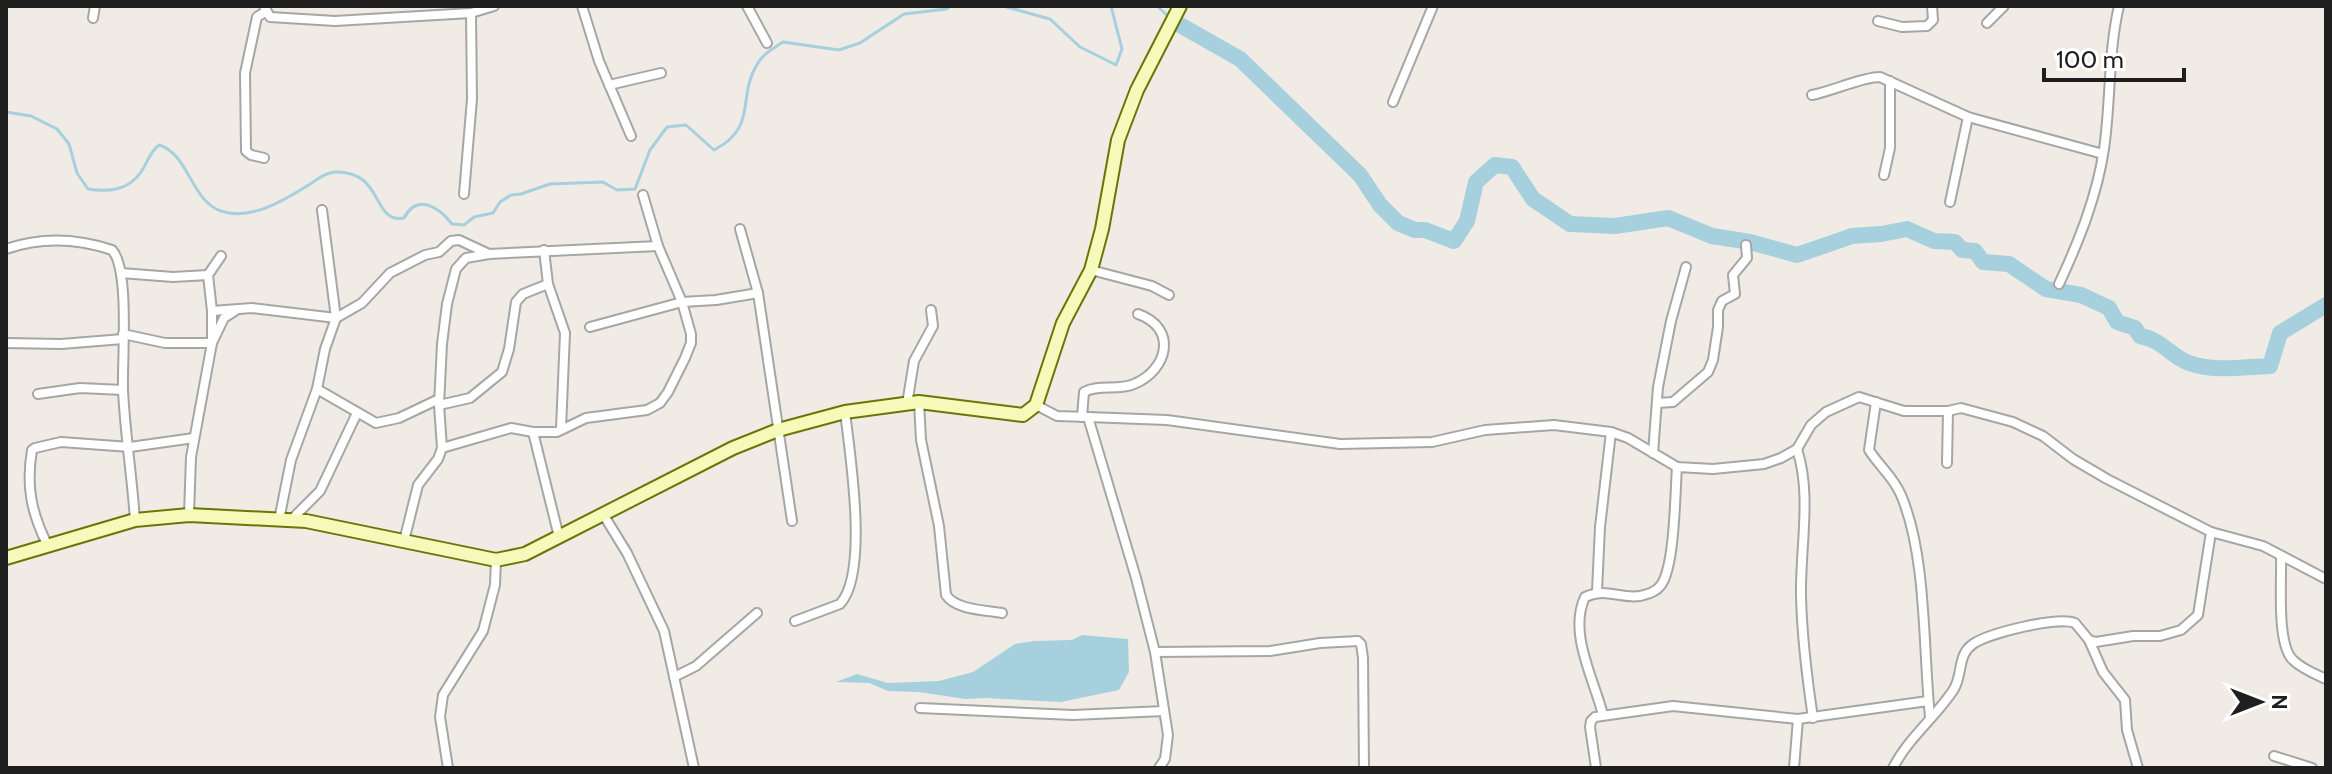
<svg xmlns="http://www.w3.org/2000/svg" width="2332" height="774" font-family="Cabin,sans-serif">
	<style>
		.water { fill: #a6d0dd }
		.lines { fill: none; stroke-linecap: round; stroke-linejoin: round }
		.stream { stroke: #a6d0dd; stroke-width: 3 }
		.river { stroke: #a6d0dd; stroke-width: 16 }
		.street-casing { stroke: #a6a6a6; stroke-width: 12 }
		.secondary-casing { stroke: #697605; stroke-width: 16 }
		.street { stroke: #fff; stroke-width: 8 }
		.secondary { stroke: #f5f9ba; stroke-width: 12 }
	</style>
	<rect width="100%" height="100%" fill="#f0ece5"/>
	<polygon class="water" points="1082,635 1128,639 1129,672 1119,690 1061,702 985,698 965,699 919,692 888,691 869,683 836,682 857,674 888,683 939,681 973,672 1015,644 1034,641 1072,640"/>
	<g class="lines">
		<g class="stream">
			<polyline points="1003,6 1050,19 1080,47 1116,65 1122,49 1111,6"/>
			<polyline points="1157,6 1169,17"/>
			<path d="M 6,112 L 31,116 L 57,129 L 69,144 L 77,173 L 88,189 C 108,192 128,191 141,172 C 148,162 149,153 159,145 C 189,154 191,201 221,211 C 250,221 283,201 307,186 C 315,181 324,173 334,172 C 385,170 371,224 404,218 C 417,193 439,207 452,224 L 464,225 L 474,217 L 493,213 L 500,202 L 511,195 L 521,194 L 550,184 L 603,182 L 617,190 L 635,189 L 650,150 L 667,127 L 686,125 L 714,150 C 759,127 736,97 758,63 C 764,53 774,48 783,42 L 839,50 L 860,43 L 904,14 L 947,9 L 950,6"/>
		</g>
		<path class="river" d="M 1180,25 L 1240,59 L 1360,175 L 1380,205 L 1398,223 L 1415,230 L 1425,230 L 1454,241 L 1467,221 L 1476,182 L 1495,165 L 1512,167 L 1533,199 L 1570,224 L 1615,226 L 1668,218 L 1712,236 L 1750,242 L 1797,255 L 1852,236 L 1881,234 L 1907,229 L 1934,241 L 1955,242 L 1962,250 L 1975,251 L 1983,262 L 2009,264 L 2046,289 L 2081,295 L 2109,308 L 2117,322 L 2135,328 L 2140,336 C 2163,340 2170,356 2189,363 C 2214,372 2243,367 2270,366 L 2280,333 L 2326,305"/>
		<g class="street-casing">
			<g id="street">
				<polyline points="264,6 270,17 335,21 471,13 494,6"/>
				<polyline points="582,6 599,61 631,136"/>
				<polyline points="747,6 767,43"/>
				<polyline points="93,18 95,6"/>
				<polyline points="1878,21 1902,27 1927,26 1933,20 1932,6"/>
				<polyline points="1987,23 2004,6"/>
				<polyline points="609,85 661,73"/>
				<path d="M 1812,95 C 1833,91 1862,77 1880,77 L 1968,117 L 2103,154"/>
				<polyline points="1393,102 1433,6"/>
				<polyline points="264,158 251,155 246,151 245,73 257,17 265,12"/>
				<polyline points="1884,175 1890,148 1890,81"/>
				<polyline points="464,194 472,99 471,13"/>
				<polyline points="1950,202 1968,117"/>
				<polyline points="740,229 758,293 792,521"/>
				<path d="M 6,249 C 41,237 76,238 112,250 C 130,269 122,360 123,390 C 125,433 132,476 135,520"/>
				<polyline points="544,250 548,284 565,333 561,429"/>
				<polyline points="1091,270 1152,286 1169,295"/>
				<polyline points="121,273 173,277 208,275"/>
				<path d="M 2059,284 C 2079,241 2097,196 2104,149 C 2111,101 2108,53 2119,6"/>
				<polyline points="212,311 252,308 336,318 362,303 390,273 425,255 439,252 451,241 459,240 489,254"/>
				<polyline points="590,327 682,302 716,300 758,293"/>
				<polyline points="123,334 165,343 212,343 224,318 235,311"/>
				<polyline points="6,343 61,344 123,339"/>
				<polyline points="317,389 376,423 399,418 439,399"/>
				<polyline points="38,394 80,388 123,390"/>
				<path d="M 919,402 L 921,440 L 939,526 L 946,595 C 956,610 985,610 1002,613"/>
				<path d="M 1876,402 L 1869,450 C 1879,466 1893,476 1901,495 C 1927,556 1923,649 1930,717"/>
				<polyline points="1657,403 1673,402 1708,372 1713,360 1718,327 1718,310 1722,301 1735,294 1733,275 1747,258 1746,245"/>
				<polyline points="907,404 914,361 933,326 931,310"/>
				<polyline points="439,405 470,398 502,372 509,349 516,302 523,294 548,284"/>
				<polyline points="1036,405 1057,416 1088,417 1136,578 1155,652 1168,735 1165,759 1159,768"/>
				<path d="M 1082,417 L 1084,392 C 1099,384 1118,391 1134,384 C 1168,370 1178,328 1138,314"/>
				<polyline points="1088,417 1167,420 1340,444 1432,442 1485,430 1554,425 1611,432 1628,438 1677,467 1713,469 1764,464 1781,458 1797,449 1811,425 1826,412 1859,397 1904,411 1948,411 1961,408 2013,422 2043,436 2073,459 2107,479 2211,532 2263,546 2326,579"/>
				<polyline points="533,432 559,537"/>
				<polyline points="442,448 511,428 533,432 557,432 586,418 647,410 660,403 668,392 685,358 691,343 691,334 682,302 658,246 643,195"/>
				<path d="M 1797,449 C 1812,495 1800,548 1801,596 C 1802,637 1807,678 1813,718"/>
				<polyline points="1653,453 1658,387 1671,321 1686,267"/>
				<polyline points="1947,463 1948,411"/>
				<polyline points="603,514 627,553 664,631 694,768"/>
				<polyline points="189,515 191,457 212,343 212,311 208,275 221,256"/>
				<polyline points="279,520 291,460 317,389 325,349 336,318 322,210"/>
				<polyline points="291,520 320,491 357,413"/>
				<polyline points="404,541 418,485 438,459 442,448 439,405 442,344 447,304 456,269 466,258 489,254 658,246"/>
				<path d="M 47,544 C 31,512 26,485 32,450 L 35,448 L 61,442 L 130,447 L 194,438"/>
				<path d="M 2281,556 C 2282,580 2276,644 2293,660 C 2302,669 2315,674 2326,679"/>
				<polyline points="1597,591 1600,527 1611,432"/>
				<path d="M 795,621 L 840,604 C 869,573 850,455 845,412"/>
				<polyline points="2089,640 2103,672 2125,700 2127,730 2138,768"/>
				<polyline points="1155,652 1270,651 1320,643 1358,641 1361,644 1363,658 1364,768"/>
				<polyline points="674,677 696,666 757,613"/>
				<polyline points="920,708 1073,715 1164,711"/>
				<path d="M 1603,715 C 1594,679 1568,633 1585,597 C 1606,587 1619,599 1640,596 C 1648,594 1656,592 1661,585 C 1675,566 1675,493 1677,467"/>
				<polyline points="2274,756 2312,768"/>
				<polyline points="448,768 440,717 443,695 483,631 495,585 496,560"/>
				<polyline points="1596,768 1590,727 1591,721 1595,717 1673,706 1798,719 1928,701"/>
				<polyline points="1794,768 1798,719"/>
				<path d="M 1893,768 C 1908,738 1936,717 1954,689 C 1963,674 1957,655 1973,644 C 1989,633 2058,616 2075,623 L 2089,640 L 2096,642 L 2133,636 L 2160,636 L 2181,630 L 2198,615 L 2211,532"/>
			</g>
		</g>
		<g class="secondary-casing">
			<polyline id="secondary" points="6,558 135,520 189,515 306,521 496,560 525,554 733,448 778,430 845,412 919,402 1023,415 1036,405 1063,323 1091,270 1102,229 1118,140 1137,90 1180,6"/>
		</g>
		<use href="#street" class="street"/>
		<use href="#secondary" class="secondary"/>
	</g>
	<rect width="2332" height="774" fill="none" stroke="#1f1f1f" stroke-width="16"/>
	<g transform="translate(2260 702) rotate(90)" stroke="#ffffff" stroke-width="6" paint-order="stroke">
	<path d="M0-6L14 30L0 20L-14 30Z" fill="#1f1f1f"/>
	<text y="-12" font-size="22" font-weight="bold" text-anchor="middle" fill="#1f1f1f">N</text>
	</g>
	<path d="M2044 68v12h140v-12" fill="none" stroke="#1f1f1f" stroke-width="4"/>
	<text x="2056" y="68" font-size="24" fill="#1f1f1f" stroke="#ffffff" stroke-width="6" paint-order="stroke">100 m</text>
</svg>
